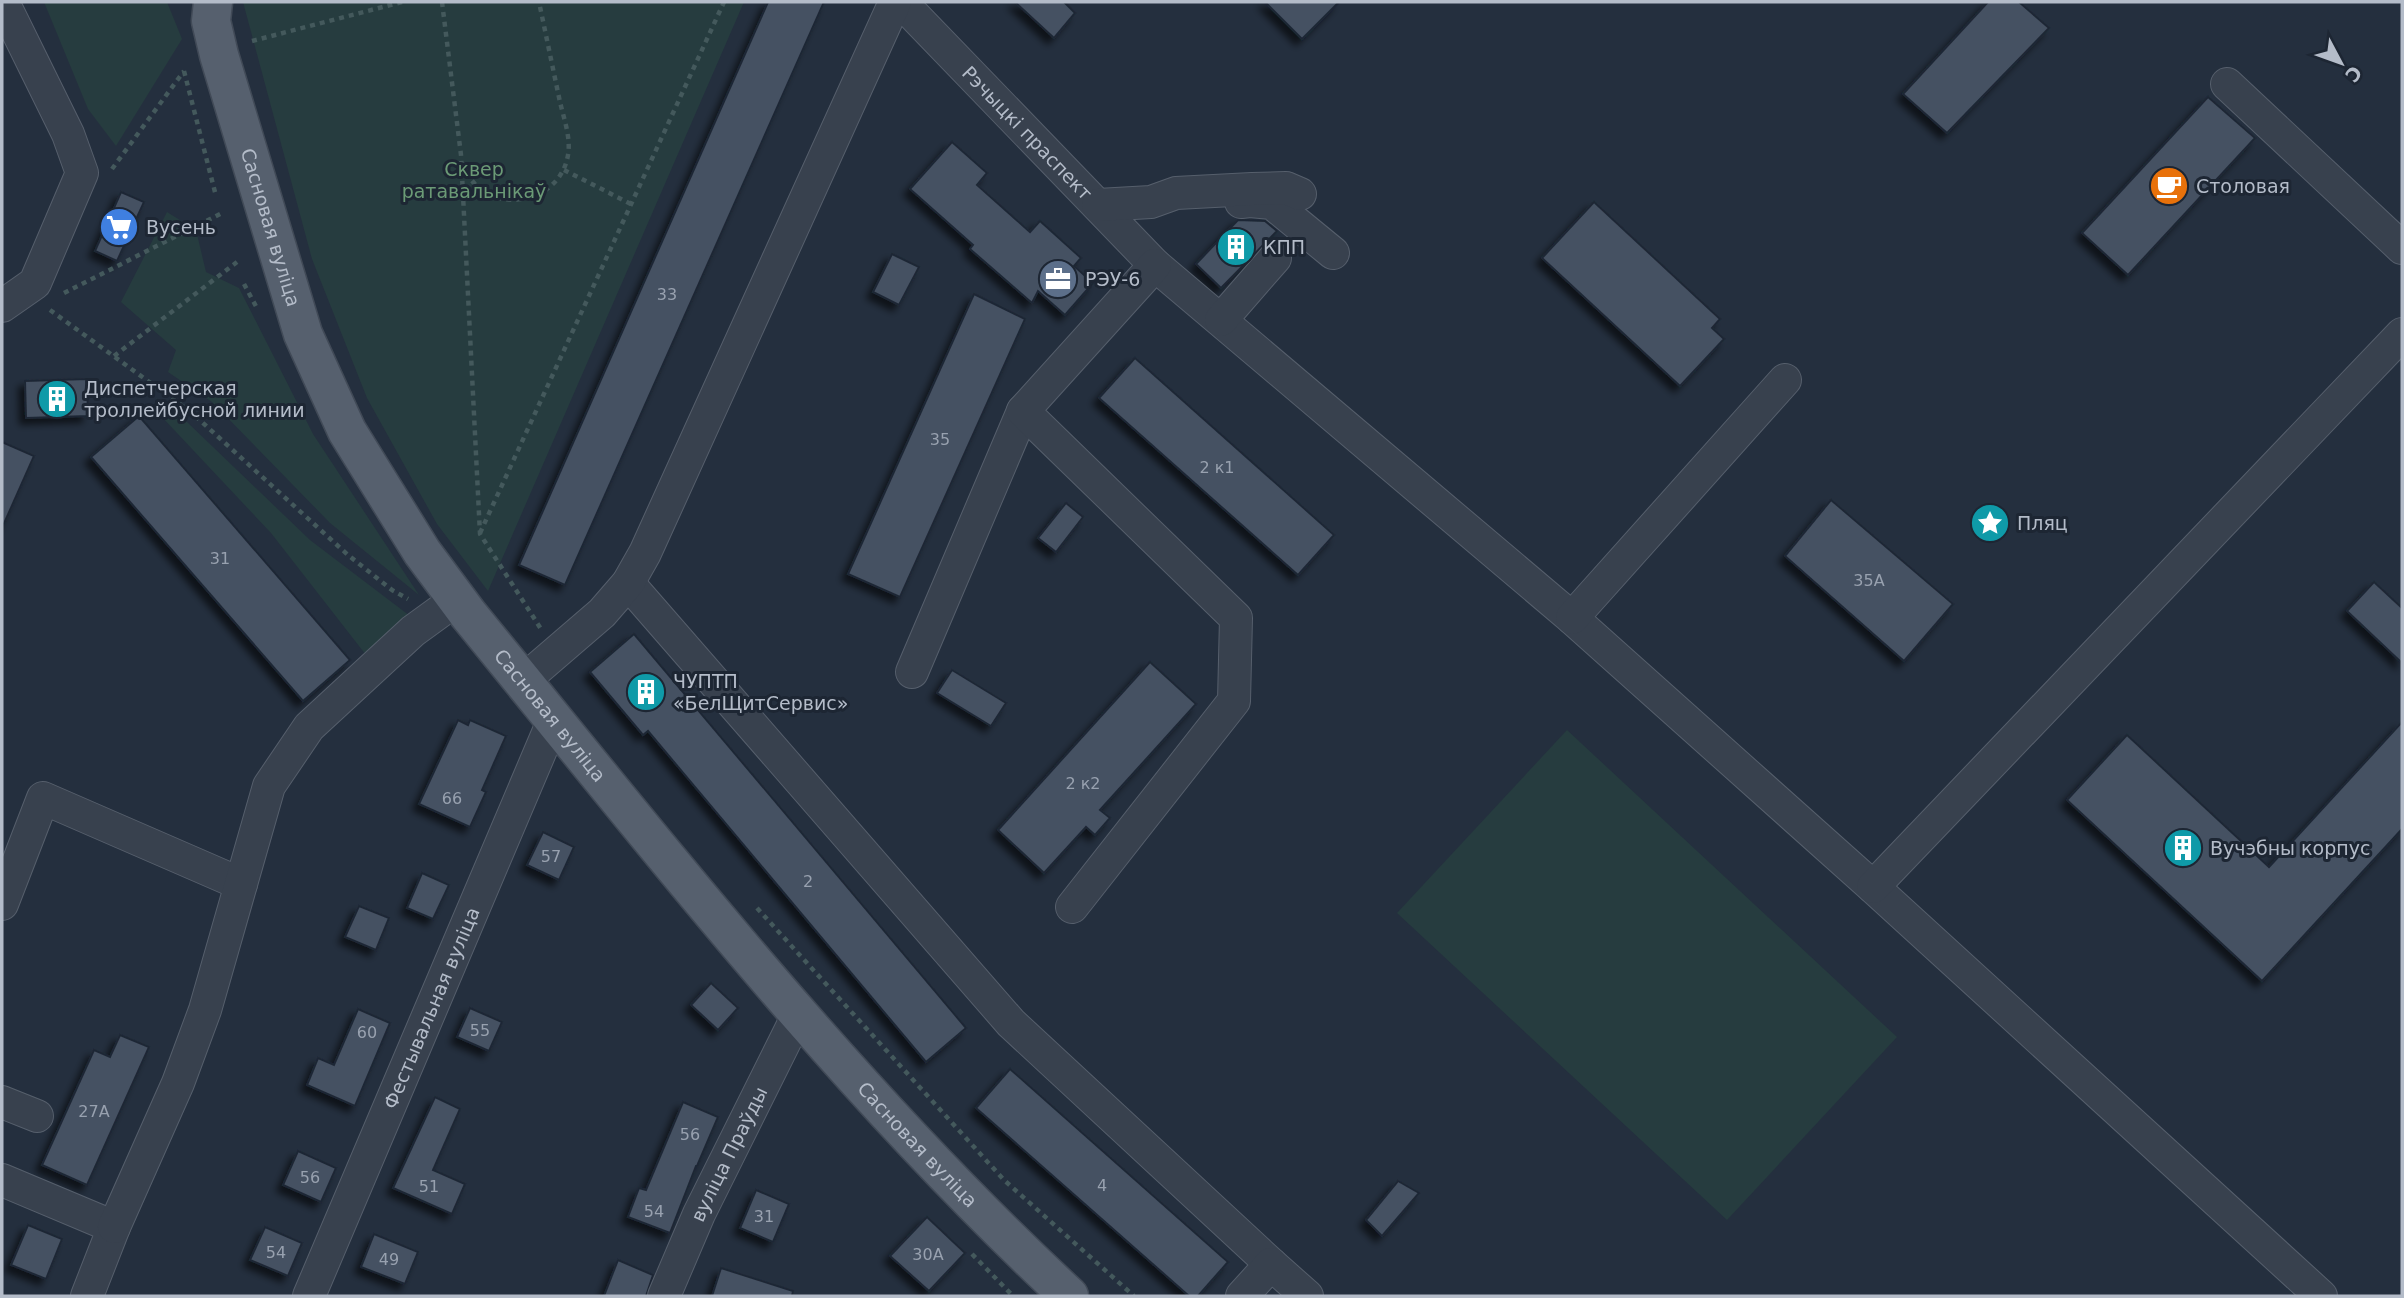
<svg xmlns="http://www.w3.org/2000/svg" width="2404" height="1298" font-family="'DejaVu Sans',sans-serif">
	<style>
		.green { fill: #263c3f }
		.building { fill: #455162; stroke: #1f2835; stroke-width: 2; filter: url(#shadow) }
		.lines { fill: none; stroke-linecap: round; stroke-linejoin: round }
		.minor-casing { stroke: #565f6c; stroke-width: 34 }
		.major-casing { stroke: #414a57; stroke-width: 41 }
		.path { stroke: #44595c; stroke-width: 4.5; stroke-dasharray: 5 5; stroke-linecap: butt }
		.minor { stroke: #38414e; stroke-width: 32 }
		.major { stroke: #56606e; stroke-width: 38 }
		.labels { text-anchor: middle; dominant-baseline: central; stroke-width: 6; stroke-linejoin: round; paint-order: stroke }
		.number-label { font-size: 16px; fill: #98a1af }
		.street-label { font-size: 19px; fill: #b4bcc9; stroke: #1d2633 }
		.park-label { font-size: 19px; fill: #6b9a76; stroke: #1d2633 }
		.poi-label { font-size: 19px; fill: #b4bcc9; stroke: #1d2633; text-anchor: start }
	</style>
	<defs>
		<filter id="shadow"><feDropShadow dx="-6" dy="6" stdDeviation="3.5" flood-color="#0009"/></filter>
	</defs>
	<rect width="100%" height="100%" fill="#242f3e"/>
	<g class="green">
		<polygon points="44,2 167,2 182,39 116,146 88,109"/>
		<polygon points="243,2 744,2 488,591 437,524 367,398 312,259"/>
		<polygon points="167,212 196,230 206,272 239,288 313,434 419,595 330,523 212,402 168,372 176,350 121,302"/>
		<polygon points="156,398 187,422 310,540 410,616 366,655 271,533 161,416"/>
		<polygon points="1567,730 1897,1037 1727,1220 1397,913"/>
	</g>
	<g class="building">
		<polygon points="768,2 824,2 565,585 519,565"/>
		<polygon points="1015,2 1064,2 1075,13 1054,38"/>
		<polygon points="1265,2 1339,2 1302,39"/>
		<polygon points="1988,2 2019,2 2049,28 1947,133 1903,94"/>
		<polygon points="2208,97 2255,138 2128,275 2082,233"/>
		<polygon points="952,142 987,173 977,185 1030,232 1040,221 1081,258 1074,266 1093,283 1065,315 1038,291 1032,303 970,249 973,245 910,189"/>
		<polygon points="121,192 144,202 117,261 95,251"/>
		<polygon points="1594,202 1720,319 1712,328 1724,339 1680,386 1542,258"/>
		<polygon points="1238,220 1265,221 1277,231 1221,288 1196,264"/>
		<polygon points="892,254 919,267 899,305 873,292"/>
		<polygon points="974,294 1025,319 900,597 848,574"/>
		<polygon points="1135,358 1334,535 1298,575 1099,398"/>
		<polygon points="87,379 88,416 26,418 25,381"/>
		<polygon points="139,416 350,660 303,701 91,457"/>
		<polygon points="2,442 34,456 2,528"/>
		<polygon points="1831,500 1953,604 1904,661 1785,556"/>
		<polygon points="1066,503 1083,517 1056,552 1038,538"/>
		<polygon points="2374,582 2402,608 2402,663 2347,611"/>
		<polygon points="634,634 966,1028 926,1062 648,731 643,735 590,672"/>
		<polygon points="1150,662 1196,704 1100,810 1110,818 1095,835 1086,827 1044,873 998,830"/>
		<polygon points="952,670 1006,703 991,726 937,693"/>
		<polygon points="458,720 468,725 470,720 506,736 482,790 486,792 470,827 419,804"/>
		<polygon points="2402,722 2402,829 2262,981 2067,800 2127,735 2269,867"/>
		<polygon points="543,832 574,847 559,880 527,865"/>
		<polygon points="422,873 449,885 433,919 407,908"/>
		<polygon points="359,906 389,918 376,950 345,937"/>
		<polygon points="711,983 738,1008 718,1030 691,1005"/>
		<polygon points="470,1008 502,1022 489,1051 457,1037"/>
		<polygon points="358,1009 390,1023 355,1106 307,1085 318,1058 334,1065"/>
		<polygon points="120,1035 149,1047 87,1185 42,1165 94,1050 110,1057"/>
		<polygon points="1010,1069 1228,1262 1198,1296 1189,1296 976,1108"/>
		<polygon points="435,1097 460,1109 433,1170 465,1184 452,1214 393,1188"/>
		<polygon points="683,1102 718,1117 697,1166 696,1166 670,1233 628,1217 639,1188 646,1190"/>
		<polygon points="298,1151 336,1168 321,1202 283,1185"/>
		<polygon points="1398,1181 1419,1193 1382,1236 1366,1220"/>
		<polygon points="756,1190 789,1204 773,1242 740,1228"/>
		<polygon points="927,1217 965,1253 929,1291 890,1256"/>
		<polygon points="28,1225 62,1239 46,1279 11,1265"/>
		<polygon points="265,1227 302,1243 288,1276 250,1260"/>
		<polygon points="374,1234 418,1252 405,1284 361,1267"/>
		<polygon points="618,1260 653,1275 646,1296 604,1296"/>
		<polygon points="721,1268 793,1291 792,1296 712,1296"/>
	</g>
	<g class="lines">
		<g class="minor-casing">
			<g id="minor">
				<path id="s1" d="M 901,2 L 1155,265 L 1572,618 L 1873,887 L 2321,1296"/>
				<polyline points="2227,84 2402,248"/>
				<polyline points="1241,202 1250,201 1272,203 1333,253"/>
				<polyline points="1098,205 1151,202 1176,193 1252,189 1286,188 1300,194"/>
				<polyline points="2,306 35,283 82,173 68,134 3,2"/>
				<polyline points="1221,320 1275,258"/>
				<polyline points="628,583 1011,1023 1271,1264"/>
				<polyline points="1572,618 1785,380"/>
				<polyline points="912,672 1023,411"/>
				<polyline points="523,681 602,613 628,583 645,553 895,2"/>
				<polyline points="1873,887 2402,334"/>
				<polyline points="2,904 43,798 241,884"/>
				<polyline points="1072,907 1234,701 1236,618 1023,411 1155,265"/>
				<polyline points="2,1102 37,1116"/>
				<polyline points="2,1180 114,1227 87,1296"/>
				<polyline points="114,1227 178,1083 205,1010 269,786 309,727 413,631 457,599"/>
				<path id="s2" d="M 309,1296 L 554,719"/>
				<path id="s3" d="M 664,1296 L 699,1214 L 798,1015"/>
				<polyline points="1242,1296 1271,1264 1307,1296"/>
			</g>
		</g>
		<g class="major-casing">
			<g id="major">
				<path id="s4" d="M 213,2 L 211,21 L 219,55 L 303,334 L 347,431 L 422,552 L 468,614 C 660,849 847,1090 1069,1296"/>
			</g>
		</g>
		<g class="path">
			<polyline points="442,2 461,155 480,534 541,629"/>
			<polyline points="252,41 402,2"/>
			<polyline points="184,71 216,196"/>
			<path d="M 463,163 C 479,217 559,209 568,155 C 571,138 564,119 560,102 C 553,69 546,35 539,2"/>
			<polyline points="112,169 184,71"/>
			<polyline points="564,170 631,204"/>
			<polyline points="244,284 258,310"/>
			<polyline points="64,293 222,213"/>
			<polyline points="50,310 192,413 348,555 392,590 408,599"/>
			<polyline points="114,356 237,262"/>
			<polyline points="480,533 724,2"/>
			<polyline points="757,908 1004,1180 1134,1296"/>
			<polyline points="972,1254 1013,1296"/>
		</g>
		<use href="#minor" class="minor"/>
		<use href="#major" class="major"/>
	</g>
	<defs>
		<g id="cafe-disc" transform="scale(2.0125)"><circle r="9.5" fill="#e8710a" stroke="#1d2633"/><path d="M-5.5-4.5H6V0H3Q3 3.5 0 3.5H-2.5Q-5.5 3.5-5.5 0ZM3-3.2v2h1.7v-2ZM-6 4.5H4V6H-6Z" fill="#fff"/></g>
		<g id="supermarket-disc" transform="scale(2.0125)"><circle r="9.5" fill="#3f7fe0" stroke="#1d2633"/><path d="M-6-5.5h2.5l.6 2H6L4.5 2H-2.5L-4.4-4H-6ZM-1.5 3.2a1.3 1.3 0 1 0 .1 0ZM3 3.2a1.3 1.3 0 1 0 .1 0Z" fill="#fff"/></g>
		<g id="building-disc" transform="scale(2.0125)"><circle r="9.5" fill="#0f9aa8" stroke="#1d2633"/><path d="M-4-6H4V6H1V3H-1V6H-4ZM-2.5-4.3h1.7v1.8h-1.7ZM.8-4.3h1.7v1.8H.8ZM-2.5-1h1.7V.8h-1.7ZM.8-1h1.7V.8H.8Z" fill="#fff"/></g>
		<g id="office-disc" transform="scale(2.0125)"><circle r="9.5" fill="#5c6f8a" stroke="#1d2633"/><path d="M-6-3h4V-5.5h4V-3h4V5H-6ZM-1-4.5V-3h2v-1.5ZM-6 0V1H6V0Z" fill="#fff"/></g>
		<g id="sight-disc" transform="scale(2.0125)"><circle r="9.5" fill="#0f9aa8" stroke="#1d2633"/><path d="M0-6L1.8-2.2L6-1.7L2.9 1.2L3.7 5.4L0 3.3L-3.7 5.4L-2.9 1.2L-6-1.7L-1.8-2.2Z" fill="#fff"/></g>
	</defs>
	<g fill-rule="evenodd">
		<use href="#cafe-disc" x="2169" y="186"/>
		<use href="#supermarket-disc" x="119" y="227"/>
		<use href="#building-disc" x="1236" y="247"/>
		<use href="#office-disc" x="1058" y="279"/>
		<use href="#building-disc" x="57" y="399"/>
		<use href="#sight-disc" x="1990" y="523"/>
		<use href="#building-disc" x="646" y="692"/>
		<use href="#building-disc" x="2183" y="848"/>
	</g>
	<g class="labels">
		<g class="number-label">
			<text x="667" y="294">33</text>
			<text x="940" y="439">35</text>
			<text x="1217" y="467">2 к1</text>
			<text x="220" y="558">31</text>
			<text x="1869" y="580">35А</text>
			<text x="1083" y="783">2 к2</text>
			<text x="452" y="798">66</text>
			<text x="551" y="856">57</text>
			<text x="808" y="881">2</text>
			<text x="480" y="1030">55</text>
			<text x="367" y="1032">60</text>
			<text x="94" y="1111">27А</text>
			<text x="690" y="1134">56</text>
			<text x="310" y="1177">56</text>
			<text x="1102" y="1185">4</text>
			<text x="429" y="1186">51</text>
			<text x="654" y="1211">54</text>
			<text x="764" y="1216">31</text>
			<text x="276" y="1252">54</text>
			<text x="928" y="1254">30А</text>
			<text x="389" y="1259">49</text>
		</g>
		<g class="street-label">
			<text stroke="none"><textPath href="#s1" startOffset="182">Рэчыцкі праспект</textPath></text>
			<text stroke="none"><textPath href="#s4" startOffset="234">Сасновая вуліца</textPath></text>
			<text stroke="none"><textPath href="#s4" startOffset="802">Сасновая вуліца</textPath></text>
			<text stroke="none"><textPath href="#s2" startOffset="313">Фестывальная вуліца</textPath></text>
			<text stroke="none"><textPath href="#s4" startOffset="1367">Сасновая вуліца</textPath></text>
			<text stroke="none"><textPath href="#s3" startOffset="156">вуліца Праўды</textPath></text>
		</g>
		<g class="park-label">
			<text x="474" y="169">Сквер<tspan x="474" dy="22">ратавальнікаў</tspan></text>
		</g>
		<g class="poi-label">
			<text x="2196" y="186">Столовая</text>
			<text x="146" y="227">Вусень</text>
			<text x="1263" y="247">КПП</text>
			<text x="1085" y="279">РЭУ-6</text>
			<text x="84" y="388">Диспетчерская<tspan x="84" dy="22">троллейбусной линии</tspan></text>
			<text x="2017" y="523">Пляц</text>
			<text x="673" y="681">ЧУПТП<tspan x="673" dy="22">«БелЩитСервис»</tspan></text>
			<text x="2210" y="848">Вучэбны корпус</text>
		</g>
	</g>
	<rect width="2404" height="1298" fill="none" stroke="#b4bcc9" stroke-width="7"/>
	<g transform="translate(2341 63) rotate(131)" stroke="#1d2633" stroke-width="5" paint-order="stroke">
	<path d="M0-5L12 26L0 18L-12 26Z" fill="#b4bcc9"/>
	<text y="-10" font-size="19" font-weight="bold" text-anchor="middle" fill="#b4bcc9">С</text>
	</g>
</svg>
